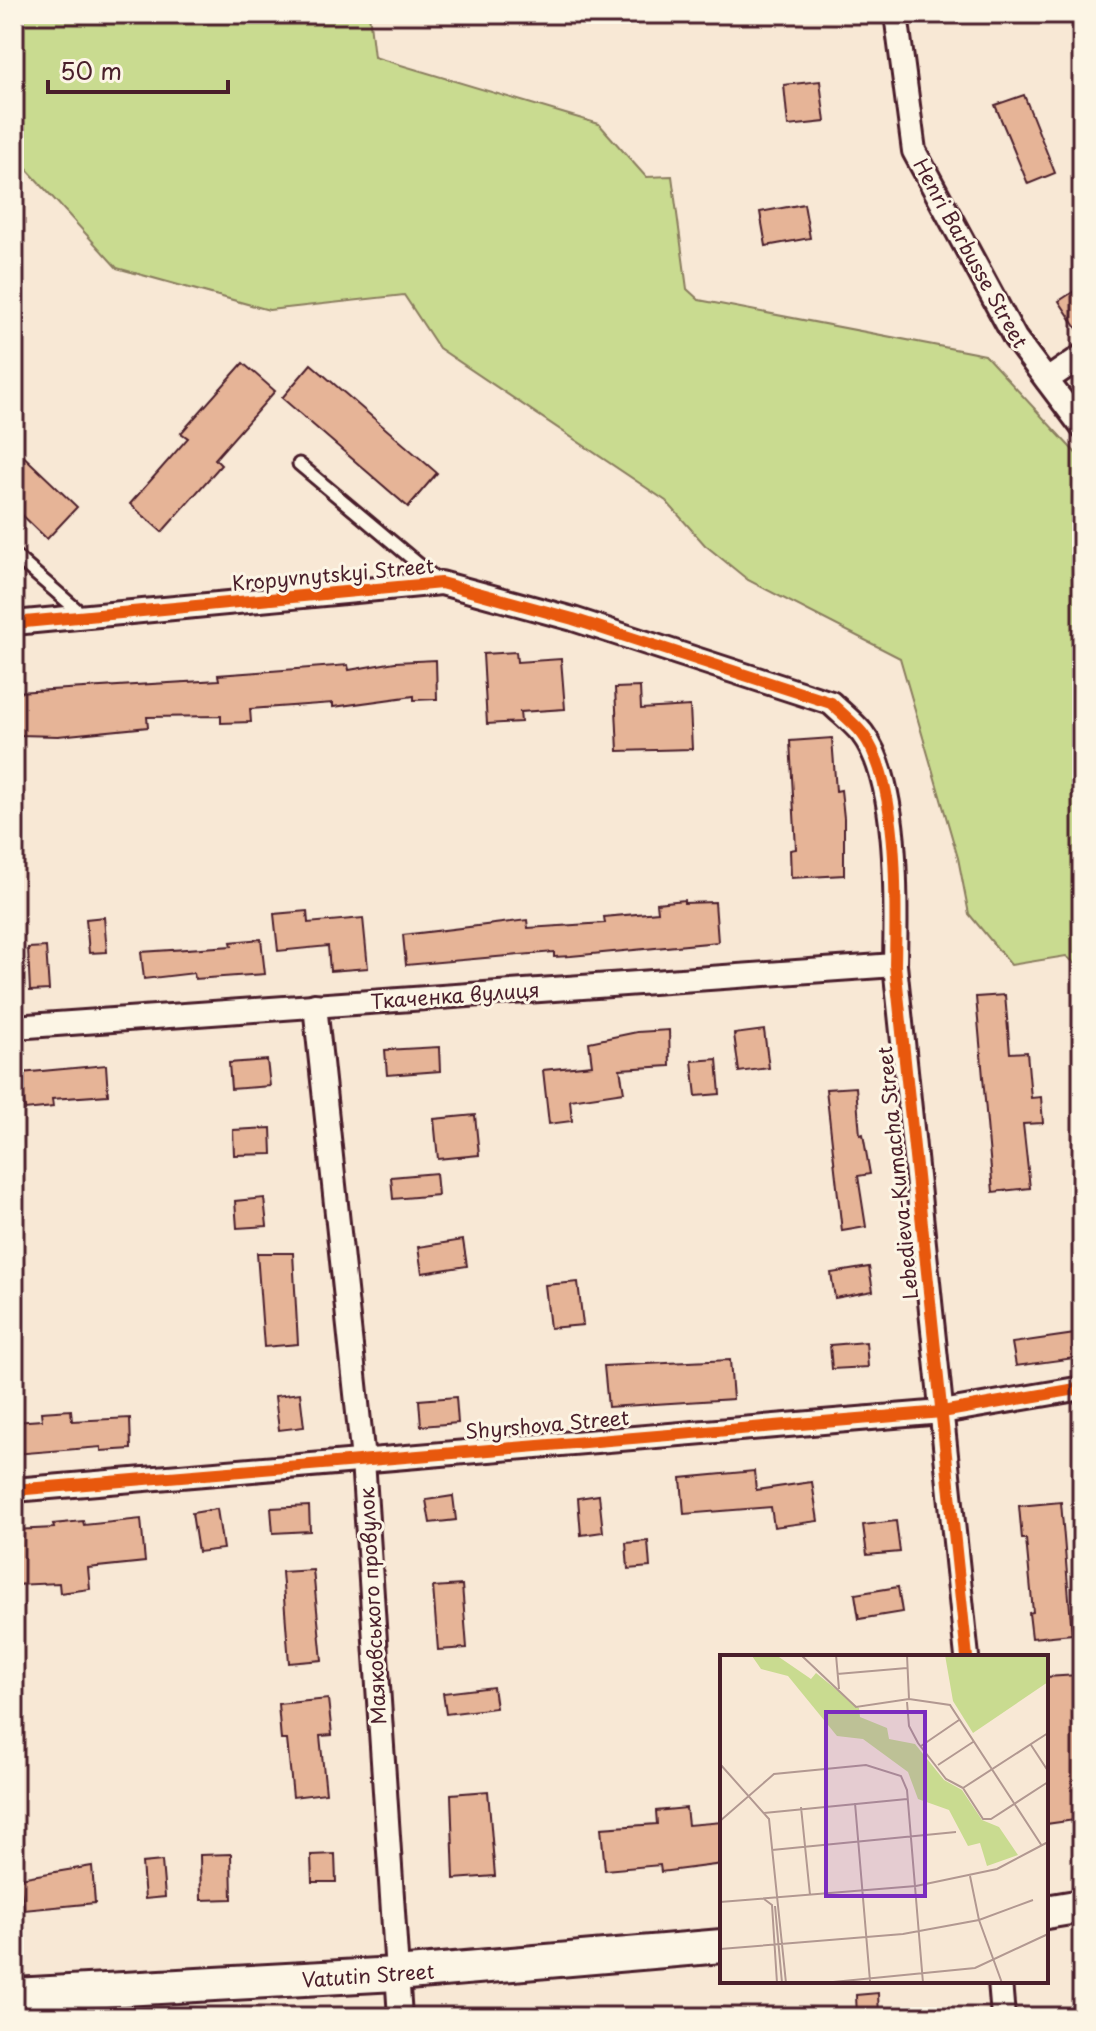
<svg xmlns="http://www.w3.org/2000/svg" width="1096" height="2031" font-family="'Playpen Sans',sans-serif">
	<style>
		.green { fill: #c9db90; stroke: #8a7d5e; stroke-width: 2 }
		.building { fill: #e6b497; stroke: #4a1f2b; stroke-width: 2 }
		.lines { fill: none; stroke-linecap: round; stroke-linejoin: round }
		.lane-casing { stroke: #4a1f2b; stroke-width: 17 }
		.street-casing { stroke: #4a1f2b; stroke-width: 28 }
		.secondary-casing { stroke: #4a1f2b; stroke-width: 38 }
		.lane { stroke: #fcf5e5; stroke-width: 11 }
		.street { stroke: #fcf5e5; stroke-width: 22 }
		.secondary { stroke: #fcf5e5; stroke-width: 32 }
		.cycleway-casing { stroke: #fcf5e5; stroke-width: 17 }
		.cycleway { stroke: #e8590c; stroke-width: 12 }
		.labels { text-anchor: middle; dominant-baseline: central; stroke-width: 6; stroke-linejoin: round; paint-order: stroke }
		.street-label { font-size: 20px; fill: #4a1f2b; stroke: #fcf5e5 }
		.inset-road { fill: none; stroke: #b29891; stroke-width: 2 }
		.view { fill: #7b2cbf; fill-opacity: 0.15; stroke: #7b2cbf; stroke-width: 4 }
		.inset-edge { fill: none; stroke: #4a1f2b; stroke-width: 4 }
	</style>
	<rect width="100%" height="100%" fill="#f8e8d5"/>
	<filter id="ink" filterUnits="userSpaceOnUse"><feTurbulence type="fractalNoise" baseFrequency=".0125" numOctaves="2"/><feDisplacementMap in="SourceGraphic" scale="16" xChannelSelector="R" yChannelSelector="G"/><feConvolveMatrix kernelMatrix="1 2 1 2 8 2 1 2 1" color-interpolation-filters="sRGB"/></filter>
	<g filter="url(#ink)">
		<polygon class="green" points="14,14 369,14 374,57 599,124 646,177 672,176 687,289 699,300 985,355 1082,460 1082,969 1066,956 1011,965 969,914 958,858 900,658 748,580 705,545 666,501 439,348 404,295 269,310 117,268 14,155"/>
		<g class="building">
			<polygon points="820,81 825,122 788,126 784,85"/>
			<polygon points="1024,95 1055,173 1028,184 995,105"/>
			<polygon points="804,204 810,238 766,246 760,212"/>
			<polygon points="1082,286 1082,336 1059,301"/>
			<polygon points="243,363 275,391 215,459 221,465 162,532 130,504 188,438 181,433"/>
			<polygon points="311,364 437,473 408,507 282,398"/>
			<polygon points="14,447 77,507 47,539 14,507"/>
			<polygon points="516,652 517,662 561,659 565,709 520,712 521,722 487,724 483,654"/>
			<polygon points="436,660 437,699 414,700 414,696 333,707 333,703 250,709 251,722 221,723 221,716 147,717 148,727 58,736 19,735 17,692 219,680 218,675 348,665 349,670 395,662"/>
			<polygon points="640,687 641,709 690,706 692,749 618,751 615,688"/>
			<polygon points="832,738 836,791 841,790 844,818 844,875 791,878 790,850 796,849 790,741"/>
			<polygon points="684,900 684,903 715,902 718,942 571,956 554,957 554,952 406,965 403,935 527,920 528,928 605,923 604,917 658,912 657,903"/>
			<polygon points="307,911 308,923 363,918 368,968 330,971 328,946 278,951 274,914"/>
			<polygon points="104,917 107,952 89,953 86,919"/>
			<polygon points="261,939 265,974 195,979 194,973 144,979 141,952 232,946 231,942"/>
			<polygon points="46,947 49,990 30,991 28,948"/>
			<polygon points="1005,995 1010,1053 1027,1052 1031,1098 1041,1097 1043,1123 1023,1124 1030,1188 993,1192 976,997"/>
			<polygon points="669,1030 670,1066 620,1069 624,1092 570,1100 572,1121 549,1124 543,1070 592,1065 589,1042 637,1032"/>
			<polygon points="764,1030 769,1068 739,1072 734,1034"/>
			<polygon points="439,1047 440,1071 387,1075 385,1050"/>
			<polygon points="717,1059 720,1094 696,1096 692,1061"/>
			<polygon points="267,1060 270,1086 231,1089 229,1063"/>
			<polygon points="106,1065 108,1095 52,1099 53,1107 25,1110 21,1073"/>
			<polygon points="856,1087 860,1135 863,1134 870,1174 858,1176 866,1227 842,1231 826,1089"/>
			<polygon points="475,1115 479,1155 438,1159 434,1119"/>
			<polygon points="271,1128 272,1154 234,1155 233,1130"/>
			<polygon points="436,1173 438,1195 393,1199 391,1177"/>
			<polygon points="264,1198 267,1226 237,1228 235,1201"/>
			<polygon points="463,1240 467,1266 422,1273 418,1247"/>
			<polygon points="257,1253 293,1253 298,1344 264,1347"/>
			<polygon points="869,1267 873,1291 835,1298 831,1273"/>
			<polygon points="578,1282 583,1325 550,1328 545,1285"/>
			<polygon points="1082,1333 1082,1357 1016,1366 1012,1343"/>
			<polygon points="866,1342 868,1367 832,1369 830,1345"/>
			<polygon points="730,1360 733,1399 608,1407 604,1366"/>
			<polygon points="300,1393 304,1427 279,1430 275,1396"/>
			<polygon points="456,1397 458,1423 421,1426 419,1400"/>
			<polygon points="71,1410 72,1421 130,1418 131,1449 101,1451 101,1447 14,1454 14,1422 42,1420 41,1412"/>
			<polygon points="754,1471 756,1490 812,1482 818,1521 774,1527 771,1507 684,1514 681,1478"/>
			<polygon points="599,1495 603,1532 581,1535 578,1498"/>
			<polygon points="453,1496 456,1520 430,1523 426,1500"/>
			<polygon points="1061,1502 1072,1634 1032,1638 1029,1613 1033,1612 1026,1539 1022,1539 1019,1506"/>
			<polygon points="309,1506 310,1531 273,1533 271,1508"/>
			<polygon points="217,1509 223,1549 198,1552 192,1513"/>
			<polygon points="141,1519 145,1562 88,1568 90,1589 60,1593 59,1583 14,1585 14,1530 54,1528 53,1524 83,1521 84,1525"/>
			<polygon points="896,1521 900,1552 867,1555 863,1525"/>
			<polygon points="648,1541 650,1567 628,1569 626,1543"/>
			<polygon points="313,1570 322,1660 289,1663 282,1572"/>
			<polygon points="462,1585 467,1648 438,1650 433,1587"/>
			<polygon points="898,1587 902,1612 859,1619 855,1594"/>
			<polygon points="1078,1675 1082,1755 1077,1756 1082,1819 1046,1824 1046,1677"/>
			<polygon points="493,1687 496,1708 446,1714 443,1693"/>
			<polygon points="328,1699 332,1735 320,1736 326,1793 293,1797 287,1740 281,1740 278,1704"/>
			<polygon points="488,1791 495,1876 454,1879 451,1794"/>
			<polygon points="686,1808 688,1825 722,1822 722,1864 661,1872 660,1865 605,1870 601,1828 657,1824 656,1811"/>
			<polygon points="231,1854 232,1899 201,1900 200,1855"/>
			<polygon points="335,1854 336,1882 312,1882 311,1855"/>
			<polygon points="162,1861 165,1897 145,1899 142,1863"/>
			<polygon points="92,1866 95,1903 24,1910 19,1878"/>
			<polygon points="878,1993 879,2017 857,2017 856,1995"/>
		</g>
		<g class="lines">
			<g class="lane-casing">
				<g id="lane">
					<polyline points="299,464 441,583"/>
					<polyline points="14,555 84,616"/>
				</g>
			</g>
			<g class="street-casing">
				<g id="street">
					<polyline points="896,14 914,151 1015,338 1082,427"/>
					<polyline points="1047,380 1082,356"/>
					<path d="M 14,623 L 441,583 L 573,619 L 831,703 C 841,713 853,722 862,733 C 900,782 896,905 895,965 L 967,1657"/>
					<polyline points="315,1005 363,1460 400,2017"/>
					<polyline points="14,1027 895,965"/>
					<polyline points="14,1490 942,1412 1082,1388"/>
					<polyline points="1000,1981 1003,2017"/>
				</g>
			</g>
			<g class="secondary-casing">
				<g id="secondary">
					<polyline points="1046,1912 1082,1906"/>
					<polyline points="14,1995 396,1974 722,1946"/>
				</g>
			</g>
			<use href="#lane" class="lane"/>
			<use href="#street" class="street"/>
			<use href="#secondary" class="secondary"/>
			<g class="cycleway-casing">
				<g id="cycleway">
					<path d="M 14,623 L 441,583 L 573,619 L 831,703 C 841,713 853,722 862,733 C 900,782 896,905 895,965 L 967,1657"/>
					<polyline points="14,1490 942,1412 1082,1388"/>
				</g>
			</g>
			<use href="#cycleway" class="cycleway"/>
		</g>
	</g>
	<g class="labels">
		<g class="street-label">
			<text transform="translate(971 253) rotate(61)">Henri Barbusse Street</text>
			<text transform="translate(333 574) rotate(-5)">Kropyvnytskyi Street</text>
			<text transform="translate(455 995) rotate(-4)">Ткаченка вулиця</text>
			<text transform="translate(897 1173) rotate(-96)">Lebedieva-Kumacha Street</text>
			<text transform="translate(547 1424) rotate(-5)">Shyrshova Street</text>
			<text transform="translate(372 1606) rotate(-93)">Маяковського провулок</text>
			<text transform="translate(368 1975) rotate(-4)">Vatutin Street</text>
		</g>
	</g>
	<g transform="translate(720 1655)">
		<rect width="328" height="328" fill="#f8e8d5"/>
		<path d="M 56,0 L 91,24 L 96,18 L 139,53 L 140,62 L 167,73 L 169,84 L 195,89 L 224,125 L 242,135 L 262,165 L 279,172 L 298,200 L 267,211 L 260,188 L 248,191 L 229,155 L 198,144 L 188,117 L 143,84 L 117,81 L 68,21 L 41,14 L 32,1 ZM 225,0 L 328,0 L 328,27 L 253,78 L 233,46 Z" fill="#c9db90"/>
		<path class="inset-road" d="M 81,0 L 136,52 L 189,44 L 230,50 L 322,191M 116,0 L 119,34M 187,0 L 189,44M 117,19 L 187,13M 187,47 L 189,71 L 198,88 L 226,124 L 243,133M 311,90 L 328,116M 201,91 L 239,65M 0,109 L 49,164 L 66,328M 218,110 L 253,87M 243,133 L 263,164 L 271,164 L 328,127M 243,133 L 328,78M 135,148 L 150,326M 81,152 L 90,240M 44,158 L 187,144M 0,166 L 54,119 L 146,110 L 181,121 L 187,135 L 203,328M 52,195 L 236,177M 250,221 L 259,265 L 282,328M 44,244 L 52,250 L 57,328M 0,247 L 196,231 L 277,214 L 328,187M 55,251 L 62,328M 0,294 L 183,279 L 259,265 L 313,245M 103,328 L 255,313 L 328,279"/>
		<path class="view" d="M 106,57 L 205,57 L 205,241 L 106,241 Z"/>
		<rect width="328" height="328" class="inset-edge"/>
	</g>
	<rect width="1096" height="2031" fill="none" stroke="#fcf5e5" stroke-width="48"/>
	<rect x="24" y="24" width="1048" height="1983" fill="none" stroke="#4a1f2b" stroke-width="3" filter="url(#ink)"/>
	<path d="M48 80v12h180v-12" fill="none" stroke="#4a1f2b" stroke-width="4"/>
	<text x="60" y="80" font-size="24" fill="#4a1f2b" stroke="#fcf5e5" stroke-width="6" paint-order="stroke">50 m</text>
</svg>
